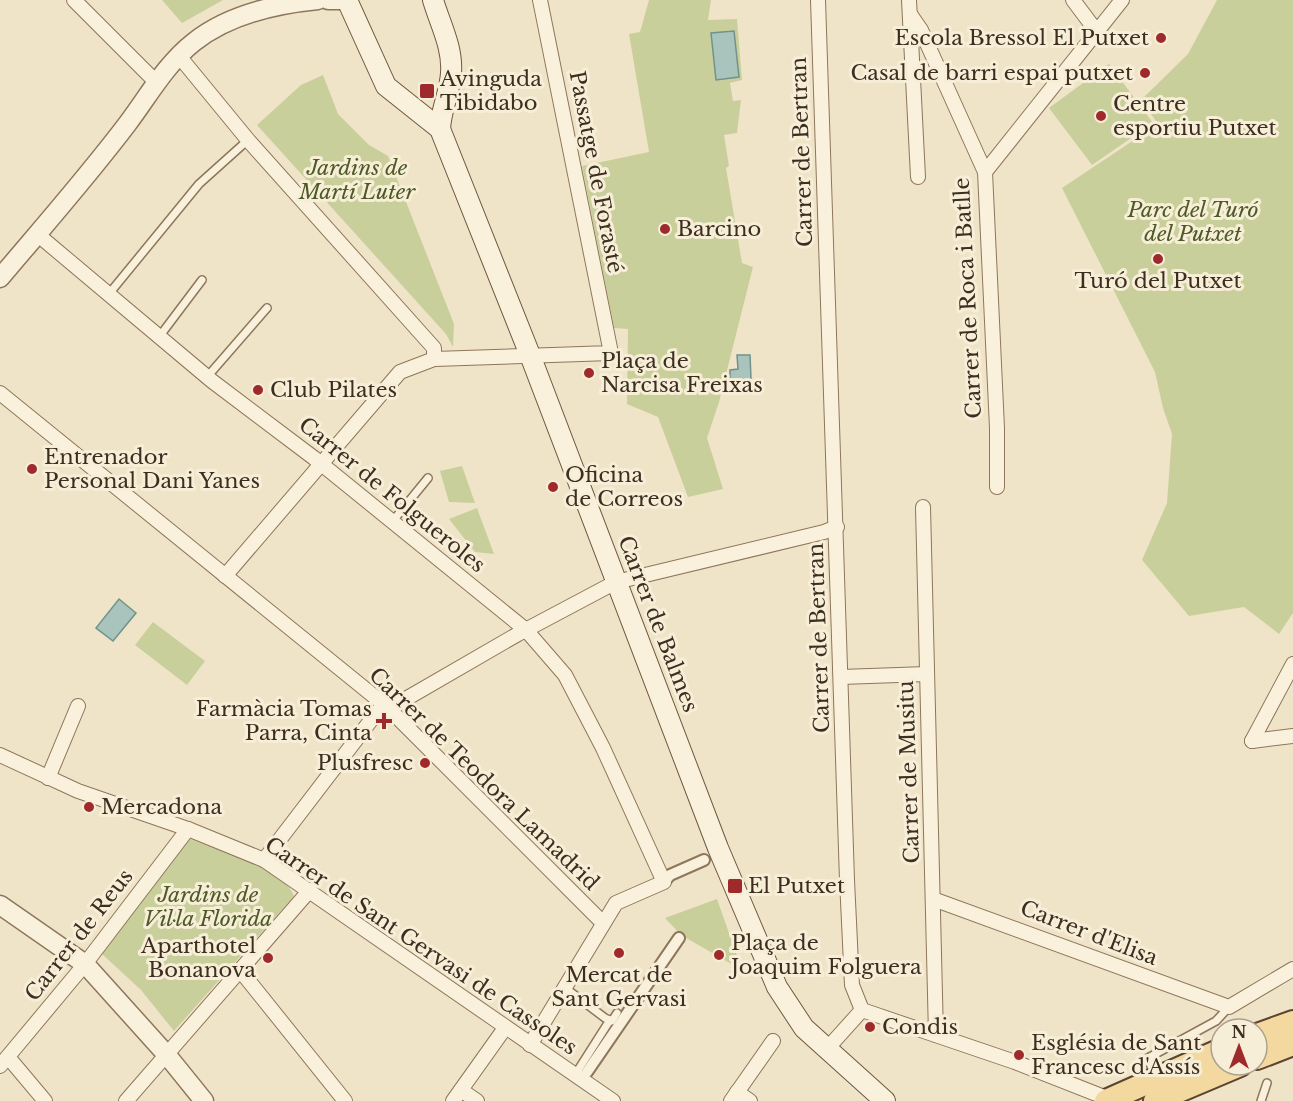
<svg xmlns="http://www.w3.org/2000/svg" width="1293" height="1101" font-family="'Libre Baskerville',serif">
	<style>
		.green { fill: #c9cf9b }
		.water { fill: #a9c4bc; stroke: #6f938a; stroke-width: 1.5 }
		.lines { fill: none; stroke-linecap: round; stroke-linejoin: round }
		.service-casing { stroke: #8d765c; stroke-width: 10 }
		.pedestrian-casing { stroke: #8d765c; stroke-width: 14 }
		.minor-casing { stroke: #8d765c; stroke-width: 16 }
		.tertiary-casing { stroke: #8d765c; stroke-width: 21 }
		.secondary-casing { stroke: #6f573f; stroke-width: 22 }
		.primary-casing { stroke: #5b4430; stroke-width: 26 }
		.service { stroke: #faf1dc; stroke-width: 7 }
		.pedestrian { stroke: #faf1dc; stroke-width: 10 }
		.minor { stroke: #faf1dc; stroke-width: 14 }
		.tertiary { stroke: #faf1dc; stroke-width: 18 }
		.secondary { stroke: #faf1dc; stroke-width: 20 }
		.primary { stroke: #f3d9a0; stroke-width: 22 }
		.poi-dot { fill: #9e2a2b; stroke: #f7eed8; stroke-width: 2 }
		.labels { text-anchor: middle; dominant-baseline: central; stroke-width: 6; stroke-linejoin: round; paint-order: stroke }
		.poi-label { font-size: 21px; fill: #3d2e20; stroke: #f7eed8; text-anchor: start }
		.street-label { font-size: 21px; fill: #3d2e20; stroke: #f7eed8 }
		.park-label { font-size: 21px; font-style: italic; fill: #4d5a26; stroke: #f7eed8 }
	</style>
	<rect width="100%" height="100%" fill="#f0e4c8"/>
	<g class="green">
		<polygon points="162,0 223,0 182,23"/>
		<polygon points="649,0 711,0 708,20 737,19 742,80 730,83 733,101 741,100 737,133 724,135 729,166 726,168 742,263 753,267 719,402 707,438 723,489 688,497 658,417 627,404 628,329 614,328 582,166 649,152 629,34 640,32"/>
		<polygon points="1217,0 1293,0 1293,613 1279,634 1244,607 1189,616 1142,560 1167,503 1172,434 1163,408 1155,372 1062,188 1158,124 1141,100 1188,54"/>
		<polygon points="1109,64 1153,123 1092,165 1049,108"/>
		<polygon points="323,75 338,114 369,145 388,156 454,324 453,347 446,334 257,125 301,85"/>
		<polygon points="462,466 475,503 449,502 440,471"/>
		<polygon points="477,508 494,554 475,552 449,519"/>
		<polygon points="153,622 205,661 187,685 135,645"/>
		<path d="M 190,839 C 216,849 285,869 294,896 L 174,1031 L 141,990 L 102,954 Z"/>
		<polygon points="717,899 742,970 681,935 665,918"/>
	</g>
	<g class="water">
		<polygon points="734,31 739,77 716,80 711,33"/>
		<polygon points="737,355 750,355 751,379 730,379 730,370 738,369"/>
		<polygon points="119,599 136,613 113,641 96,628"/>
	</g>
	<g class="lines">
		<g class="service-casing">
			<g id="service">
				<polyline points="108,295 199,184 248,140"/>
				<polyline points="159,337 202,280"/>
				<polyline points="207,377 267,308"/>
				<polyline points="392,522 428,478"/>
				<polyline points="564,987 605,1018 612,1021 617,1013"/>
				<polyline points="1151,1066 1148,1058 1216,1021 1229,1007"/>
				<polyline points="575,1075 610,1020"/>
				<polyline points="1261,1101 1267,1083"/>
			</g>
		</g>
		<g class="pedestrian-casing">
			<g id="pedestrian">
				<polyline points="664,882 670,875 704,860"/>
				<polyline points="587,1072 679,938"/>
			</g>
		</g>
		<g class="minor-casing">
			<g id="minor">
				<polyline points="74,0 156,82"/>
				<polyline points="818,0 847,880 852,985 862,1010"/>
				<polyline points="909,0 918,177"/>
				<polyline points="1073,0 1097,32"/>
				<polyline points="910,14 921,30 985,172 997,428 997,487"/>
				<polyline points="179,56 248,140 434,348 434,359"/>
				<polyline points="985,172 1122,0"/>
				<polyline points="37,234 212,381 314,458 526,630 565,675 603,748 664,882 616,903 530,1045"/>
				<polyline points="0,393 386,706 603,923"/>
				<polyline points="923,507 936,1035"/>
				<polyline points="225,576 400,372 434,359 611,353 540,0"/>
				<polyline points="841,677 927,674"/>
				<polyline points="1252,741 1293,664"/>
				<polyline points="1252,741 1293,736"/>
				<polyline points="0,755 78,791 188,829 264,860 613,1101"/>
				<polyline points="48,778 78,706"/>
				<polyline points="264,860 378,711 397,704 518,634 616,582 824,532 837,527"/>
				<polyline points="933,899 1229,1007 1293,969"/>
				<polyline points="240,970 345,1101"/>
				<polyline points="862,1010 1015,1062 1109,1099"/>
				<polyline points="826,1050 862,1010"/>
				<polyline points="8,1057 45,1101"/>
				<polyline points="0,1066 85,964 188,829"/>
				<polyline points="461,1090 477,1101"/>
				<polyline points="737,1092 750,1101"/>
				<polyline points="126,1101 310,890"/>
				<polyline points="453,1101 505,1028"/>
				<polyline points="731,1101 773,1041"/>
			</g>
		</g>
		<g class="tertiary-casing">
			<g id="tertiary">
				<polyline points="328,0 343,0"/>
				<path d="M 0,278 C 43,227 88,176 128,123 C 149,95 166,64 194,42 C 228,15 276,4 318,0"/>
				<polyline points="0,905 85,964 166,1054 204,1101"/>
			</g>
		</g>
		<g class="secondary-casing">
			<g id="secondary">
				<polyline points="347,0 386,86 440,129 530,355 718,848 777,987 804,1028 885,1101"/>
				<path d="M 433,0 C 440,24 453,47 451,73 C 450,92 441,109 440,129"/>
			</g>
		</g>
		<g class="primary-casing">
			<g id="primary">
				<polyline points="1257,1035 1293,1022"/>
				<polyline points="1257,1058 1293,1044"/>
				<polyline points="1106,1101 1221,1050"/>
				<polyline points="1155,1101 1240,1065"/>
			</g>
		</g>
		<use href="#service" class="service"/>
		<use href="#pedestrian" class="pedestrian"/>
		<use href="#minor" class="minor"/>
		<use href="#tertiary" class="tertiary"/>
		<use href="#secondary" class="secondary"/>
		<use href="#primary" class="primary"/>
	</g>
	<g class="poi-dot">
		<circle cx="1161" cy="38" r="6"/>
		<circle cx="1145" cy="73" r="6"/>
		<rect x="419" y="83" width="16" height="16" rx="3"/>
		<circle cx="1101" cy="116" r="6"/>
		<circle cx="665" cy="229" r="6"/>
		<circle cx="1158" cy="259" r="6"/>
		<circle cx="589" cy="373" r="6"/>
		<circle cx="258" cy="390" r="6"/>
		<circle cx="32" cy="469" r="6"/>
		<circle cx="553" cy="487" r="6"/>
		<path d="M381 712h6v6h6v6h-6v6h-6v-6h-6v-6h6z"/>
		<circle cx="425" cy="763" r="6"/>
		<circle cx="89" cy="807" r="6"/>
		<rect x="727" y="878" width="16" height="16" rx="3"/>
		<circle cx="619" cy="953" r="6"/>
		<circle cx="719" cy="955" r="6"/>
		<circle cx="268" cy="958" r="6"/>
		<circle cx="870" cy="1027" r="6"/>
		<circle cx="1019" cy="1055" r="6"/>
	</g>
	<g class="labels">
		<g class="poi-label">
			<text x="1149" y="38" text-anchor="end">Escola Bressol El Putxet</text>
			<text x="1133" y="73" text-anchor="end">Casal de barri espai putxet</text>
			<text x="440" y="79">Avinguda<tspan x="440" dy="24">Tibidabo</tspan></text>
			<text x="1113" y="104">Centre<tspan x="1113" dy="24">esportiu Putxet</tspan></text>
			<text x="677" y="229">Barcino</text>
			<text x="1158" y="281" text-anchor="middle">Turó del Putxet</text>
			<text x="601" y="361">Plaça de<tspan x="601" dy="24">Narcisa Freixas</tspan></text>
			<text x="270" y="390">Club Pilates</text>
			<text x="44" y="457">Entrenador<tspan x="44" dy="24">Personal Dani Yanes</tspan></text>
			<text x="565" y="475">Oficina<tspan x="565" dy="24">de Correos</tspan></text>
			<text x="372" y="709" text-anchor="end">Farmàcia Tomas<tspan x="372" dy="24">Parra, Cinta</tspan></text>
			<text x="413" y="763" text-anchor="end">Plusfresc</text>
			<text x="101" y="807">Mercadona</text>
			<text x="748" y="886">El Putxet</text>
			<text x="731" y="943">Plaça de<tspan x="731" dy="24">Joaquim Folguera</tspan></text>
			<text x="256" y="946" text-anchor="end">Aparthotel<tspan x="256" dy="24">Bonanova</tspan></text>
			<text x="619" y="975" text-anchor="middle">Mercat de<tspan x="619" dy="24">Sant Gervasi</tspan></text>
			<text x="882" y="1027">Condis</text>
			<text x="1031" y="1043">Església de Sant<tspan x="1031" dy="24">Francesc d'Assís</tspan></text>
		</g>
		<g class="street-label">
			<text transform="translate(802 152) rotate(-92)">Carrer de Bertran</text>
			<text transform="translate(596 172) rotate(79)">Passatge de Forasté</text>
			<text transform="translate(968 298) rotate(-93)">Carrer de Roca i Batlle</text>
			<text transform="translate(392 495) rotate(39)">Carrer de Folgueroles</text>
			<text transform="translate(658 624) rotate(69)">Carrer de Balmes</text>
			<text transform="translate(819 638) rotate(-92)">Carrer de Bertran</text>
			<text transform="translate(909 772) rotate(-92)">Carrer de Musitu</text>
			<text transform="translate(484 779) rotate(44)">Carrer de Teodora Lamadrid</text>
			<text transform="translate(1089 933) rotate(21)">Carrer d'Elisa</text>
			<text transform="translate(79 935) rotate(-52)">Carrer de Reus</text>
			<text transform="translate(421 946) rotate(34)">Carrer de Sant Gervasi de Cassoles</text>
		</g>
		<g class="park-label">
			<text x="357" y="168">Jardins de<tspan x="357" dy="24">Martí Luter</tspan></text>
			<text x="1193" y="210">Parc del Turó<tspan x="1193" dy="24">del Putxet</tspan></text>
			<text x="208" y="895">Jardins de<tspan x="208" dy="24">Vil·la Florida</tspan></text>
		</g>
	</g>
	<g transform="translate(1239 1047)"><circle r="28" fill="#f7eed8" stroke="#ada18e" stroke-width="1.5"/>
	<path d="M0-4.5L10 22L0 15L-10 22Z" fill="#9e2a2b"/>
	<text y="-9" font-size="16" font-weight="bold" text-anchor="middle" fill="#3d2e20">N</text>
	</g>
</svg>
